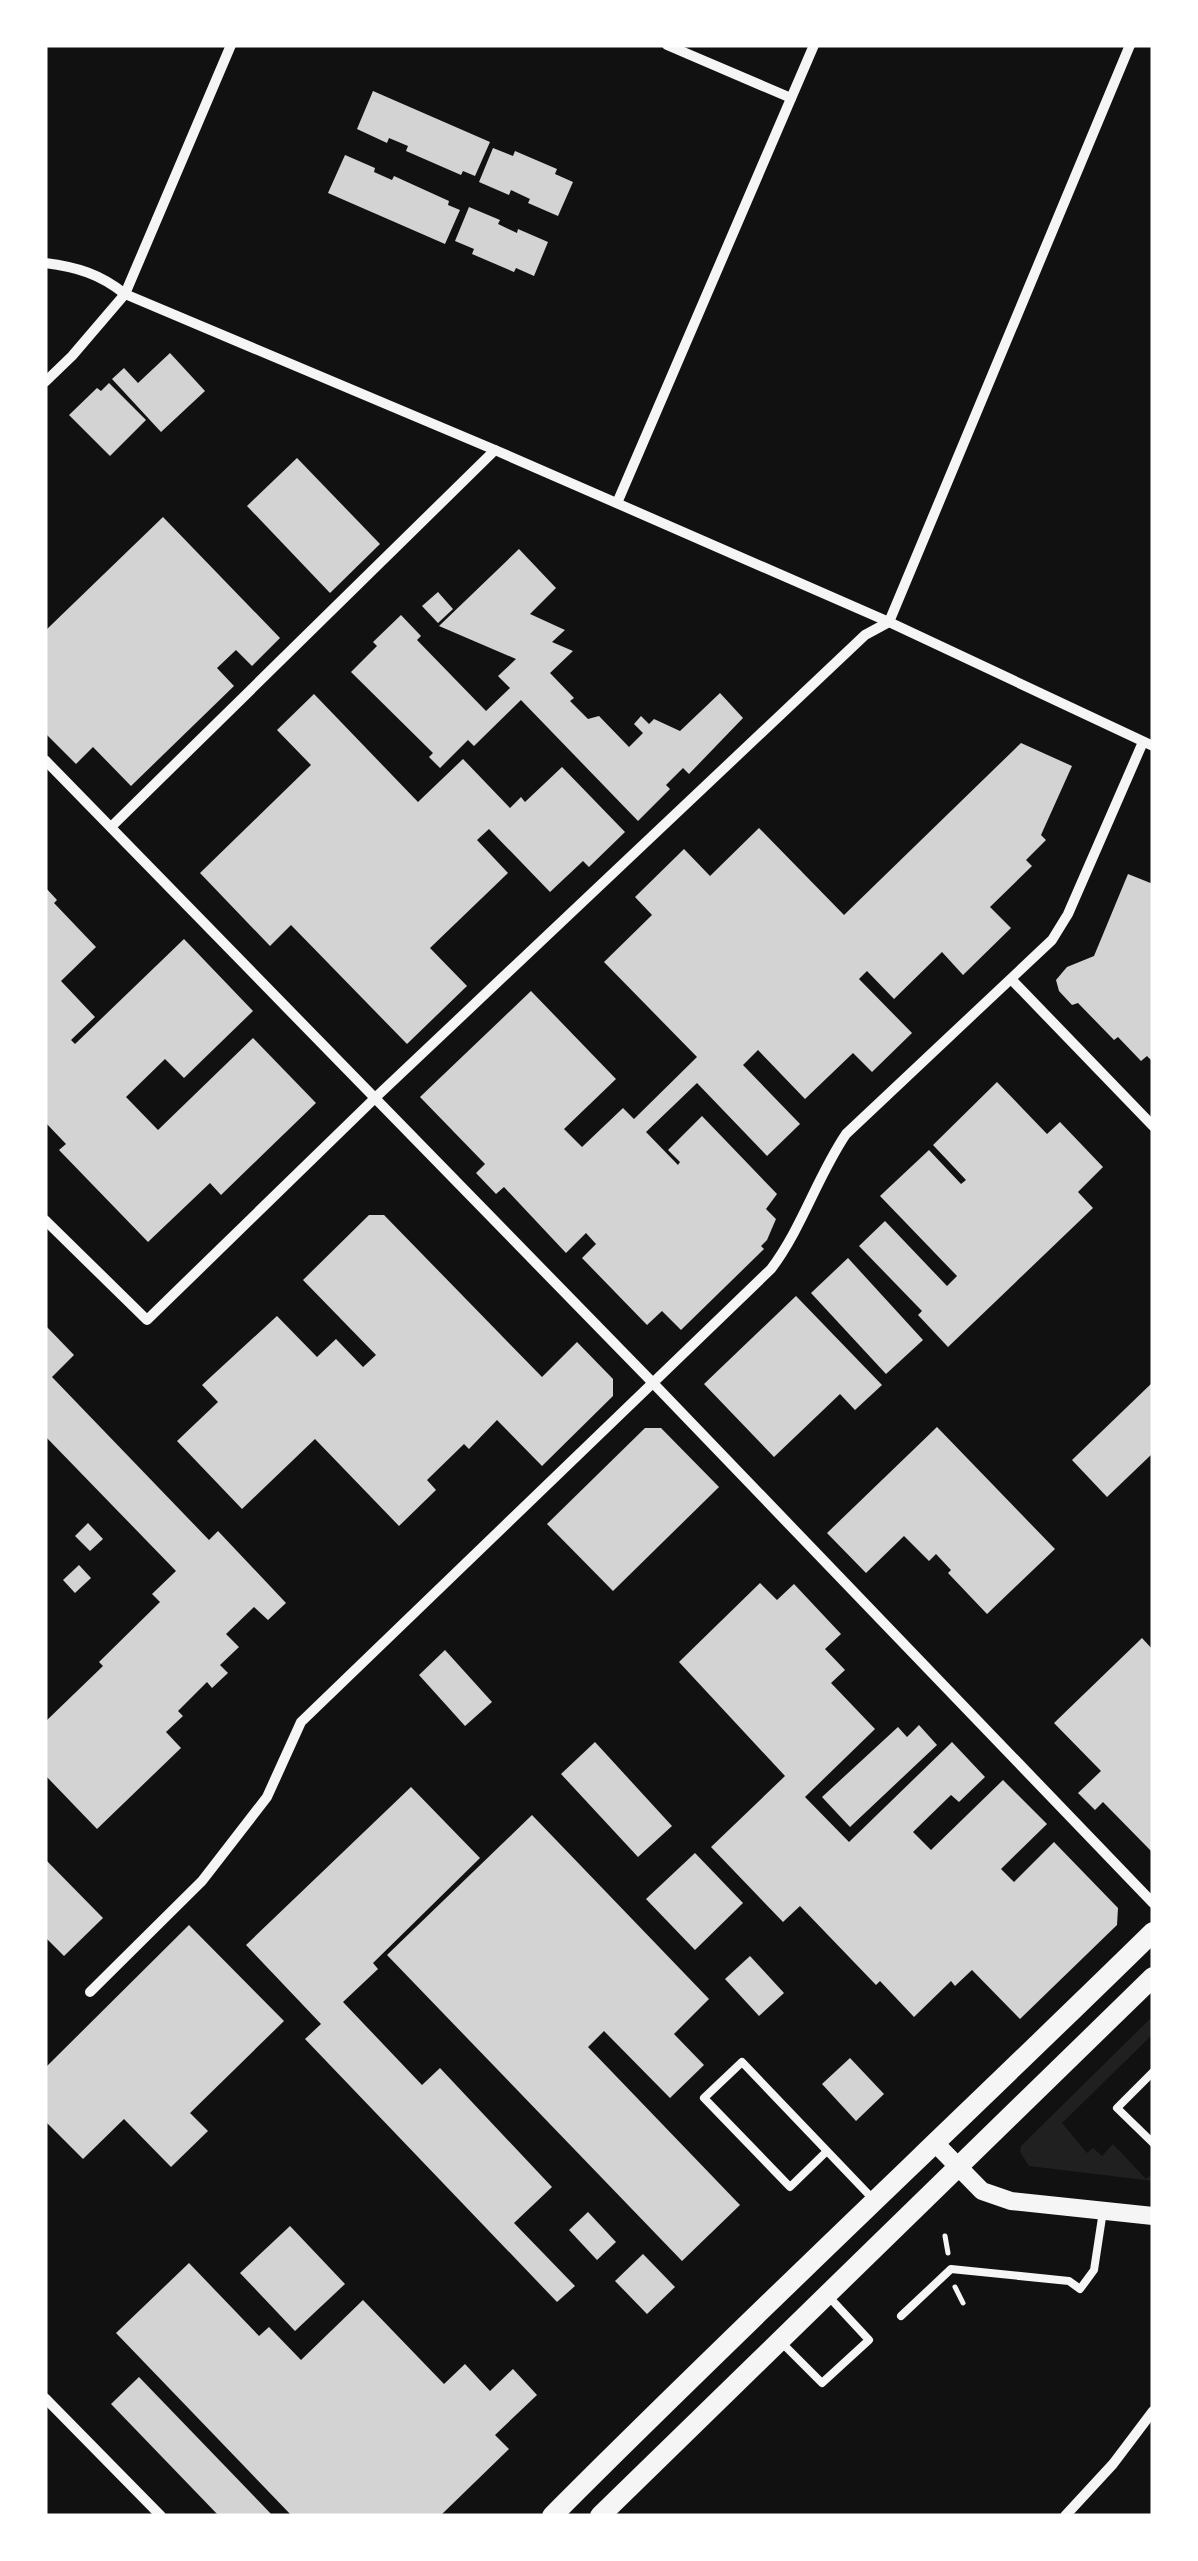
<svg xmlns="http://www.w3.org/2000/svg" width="1198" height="2561" font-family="'Titillium Web',sans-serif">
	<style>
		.green { fill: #202020 }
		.building { fill: #d3d3d3 }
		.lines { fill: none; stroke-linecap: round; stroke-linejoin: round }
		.path { stroke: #f5f5f5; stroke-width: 5 }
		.service { stroke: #f5f5f5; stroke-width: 8 }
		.minor { stroke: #f5f5f5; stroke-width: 10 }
		.tertiary { stroke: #f5f5f5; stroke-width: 18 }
		.secondary { stroke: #f5f5f5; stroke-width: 20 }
	</style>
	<rect width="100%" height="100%" fill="#111"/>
	<polygon class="green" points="1153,2016 1153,2034 1062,2123 1087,2153 1093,2148 1102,2156 1113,2144 1146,2179 1153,2174 1153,2181 1029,2166 1020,2152 1021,2146"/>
	<g class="building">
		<polygon points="373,91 490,142 475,176 463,171 461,175 406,151 408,146 389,138 387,143 357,129"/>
		<polygon points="493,148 513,156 515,151 557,169 555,174 573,182 558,216 528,203 530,199 511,190 509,195 479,182"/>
		<polygon points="345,155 375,168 374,172 392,180 394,176 449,201 448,205 460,210 445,244 328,193"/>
		<polygon points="469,207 500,220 498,224 517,233 518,229 548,242 534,276 516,268 514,272 472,254 474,249 455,241"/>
		<polygon points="170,353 205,391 161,432 112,379 124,368 138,383"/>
		<polygon points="109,383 146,420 110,456 69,415 97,388 101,391"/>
		<polygon points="297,458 380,544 330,593 247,506"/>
		<polygon points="163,517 280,638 252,666 236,650 217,668 234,686 131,786 93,747 76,764 45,733 45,631"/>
		<polygon points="519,549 556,588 530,614 565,630 552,642 573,651 550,673 574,698 570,701 588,719 599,716 629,747 643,733 634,724 641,716 649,724 654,719 680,731 720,693 743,718 689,774 683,768 666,785 670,789 638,821 521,700 474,746 468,740 440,768 429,757 433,753 351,672 377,646 373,642 401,615 421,636 417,640 486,711 510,688 498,676 516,659 439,626"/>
		<polygon points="438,592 453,609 438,623 422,606"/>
		<polygon points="314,694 418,802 463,759 510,808 521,797 525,802 562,767 625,832 589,867 583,861 550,892 489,829 477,840 508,873 430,948 467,986 407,1044 291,925 270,946 200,873 311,765 277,730"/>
		<polygon points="1021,743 1072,766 1041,835 1046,840 1026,860 1032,866 990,907 1011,928 963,975 942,952 894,999 867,971 859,979 912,1033 872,1072 853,1053 805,1099 758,1050 743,1065 800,1124 767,1156 697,1083 646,1132 678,1165 680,1162 668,1150 702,1116 777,1194 766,1209 776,1219 767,1240 761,1246 764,1249 681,1330 662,1311 647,1325 582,1258 596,1244 586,1233 566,1253 504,1187 496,1194 476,1173 485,1164 420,1097 531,991 616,1079 564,1129 582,1147 623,1108 634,1119 697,1057 604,962 652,915 635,897 684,849 710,876 759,828 844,915"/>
		<polygon points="1128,874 1153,884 1153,1062 1147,1056 1141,1061 1118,1037 1114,1040 1078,1003 1072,1005 1059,991 1056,980 1067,967 1094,956"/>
		<polygon points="45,887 57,900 54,903 96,947 61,981 95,1017 71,1040 75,1044 184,939 253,1011 184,1078 165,1059 126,1097 158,1130 253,1038 316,1103 221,1195 210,1183 148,1242 59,1150 66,1144 45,1122"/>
		<polygon points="997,1082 1047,1134 1060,1122 1103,1167 1078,1192 1093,1208 948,1347 918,1315 922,1311 859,1246 885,1221 947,1286 957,1276 880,1196 929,1150 961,1184 966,1180 933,1145"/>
		<polygon points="369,1215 384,1215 542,1377 577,1342 613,1379 613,1396 542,1466 497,1420 469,1449 464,1444 427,1480 436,1490 399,1526 315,1439 242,1509 177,1441 218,1402 202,1385 277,1316 317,1357 336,1339 363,1367 376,1355 303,1280"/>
		<polygon points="848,1258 923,1340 886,1374 811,1293"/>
		<polygon points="796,1296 882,1385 855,1410 840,1394 774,1457 704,1384"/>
		<polygon points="45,1325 74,1355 52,1377 209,1540 218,1531 286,1603 268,1620 254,1607 226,1634 239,1647 220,1665 228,1673 212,1688 207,1682 178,1711 183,1716 166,1732 181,1748 97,1829 45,1775 45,1722 103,1666 99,1662 160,1602 152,1594 176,1571 45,1436"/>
		<polygon points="1153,1382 1153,1453 1107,1497 1072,1460"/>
		<polygon points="937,1427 1055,1549 987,1614 948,1573 951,1570 936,1554 929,1561 904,1536 866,1573 827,1533"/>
		<polygon points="645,1428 661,1428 719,1487 613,1591 547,1524"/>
		<polygon points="88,1523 103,1539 90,1551 75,1536"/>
		<polygon points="79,1565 91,1578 75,1593 63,1580"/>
		<polygon points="760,1583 777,1600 794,1584 841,1634 825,1649 845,1670 831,1683 875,1729 805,1797 849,1842 952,1742 985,1777 959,1802 951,1795 913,1832 931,1850 1003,1780 1047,1824 1001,1869 1014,1882 1054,1842 1118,1908 1117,1925 1020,2019 972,1970 955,1986 951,1981 914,2017 880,1981 876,1985 800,1906 783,1922 711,1847 785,1776 679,1662"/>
		<polygon points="1142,1638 1153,1650 1153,1853 1103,1802 1095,1810 1078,1793 1101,1771 1054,1723"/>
		<polygon points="445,1650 492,1702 465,1726 419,1675"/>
		<polygon points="919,1725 937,1745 850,1827 822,1797 898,1727 907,1737"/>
		<polygon points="595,1742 672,1826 638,1857 561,1774"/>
		<polygon points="411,1787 480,1858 373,1963 378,1969 343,2002 422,2085 440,2068 552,2187 514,2223 575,2286 557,2302 305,2039 321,2024 246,1945"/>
		<polygon points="532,1815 709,1999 674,2034 704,2065 670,2098 604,2031 588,2047 740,2205 682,2261 387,1955"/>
		<polygon points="695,1853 743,1903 695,1950 646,1899"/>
		<polygon points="45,1859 103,1918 64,1956 45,1937"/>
		<polygon points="189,1925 284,2021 190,2113 208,2131 171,2167 124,2119 83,2159 45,2121 45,2068"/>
		<polygon points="750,1956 784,1993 759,2016 725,1979"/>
		<polygon points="850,2058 884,2094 856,2121 822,2084"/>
		<polygon points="588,2212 616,2242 597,2260 569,2230"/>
		<polygon points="290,2226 345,2284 295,2331 240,2273"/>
		<polygon points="643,2254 675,2287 647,2314 615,2281"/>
		<polygon points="189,2263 259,2336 269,2327 301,2360 363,2300 444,2384 465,2364 490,2391 513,2369 537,2395 495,2435 509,2449 440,2516 292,2516 116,2333"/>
		<polygon points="139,2377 273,2516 219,2516 111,2404"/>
	</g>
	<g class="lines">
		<g class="path">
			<polyline points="945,2236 948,2253"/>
			<polyline points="955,2287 963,2303"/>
		</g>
		<g class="service">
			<polyline points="1153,2072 1117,2108 1153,2143"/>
			<polyline points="827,2151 790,2187 704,2098 742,2062 872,2198"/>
			<polyline points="901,2316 951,2269 1069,2281 1080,2289 1094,2270 1103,2211"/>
			<polyline points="780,2341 822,2383 869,2340 830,2298"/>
		</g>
		<g class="minor">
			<polyline points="667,45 791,98"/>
			<path d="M 45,263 C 77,267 100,274 125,294 L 495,450 L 889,622 L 1153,746"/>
			<polyline points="45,382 72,356 125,294 231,45"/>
			<polyline points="617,503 814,45"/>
			<polyline points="45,760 654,1384 1153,1903"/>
			<polyline points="111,827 495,450"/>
			<polyline points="1012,980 1153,1126"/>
			<polyline points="45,1220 147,1320 375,1098 865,635 889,622 1130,45"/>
			<path d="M 90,1992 L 202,1881 L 267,1797 L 301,1722 L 771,1269 C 802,1228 817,1177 846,1134 L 1052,940 L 1068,914 L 1143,742"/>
			<polyline points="45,2398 161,2516"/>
			<polyline points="1065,2516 1113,2464 1153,2411"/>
		</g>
		<polyline class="tertiary" points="936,2144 982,2191 1011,2201 1153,2216"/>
		<g class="secondary">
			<path d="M 552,2516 C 749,2318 953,2128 1153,1932"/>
			<polyline points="600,2516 1153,1977"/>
		</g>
	</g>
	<rect width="1198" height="2561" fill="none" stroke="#ffffff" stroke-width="95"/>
</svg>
